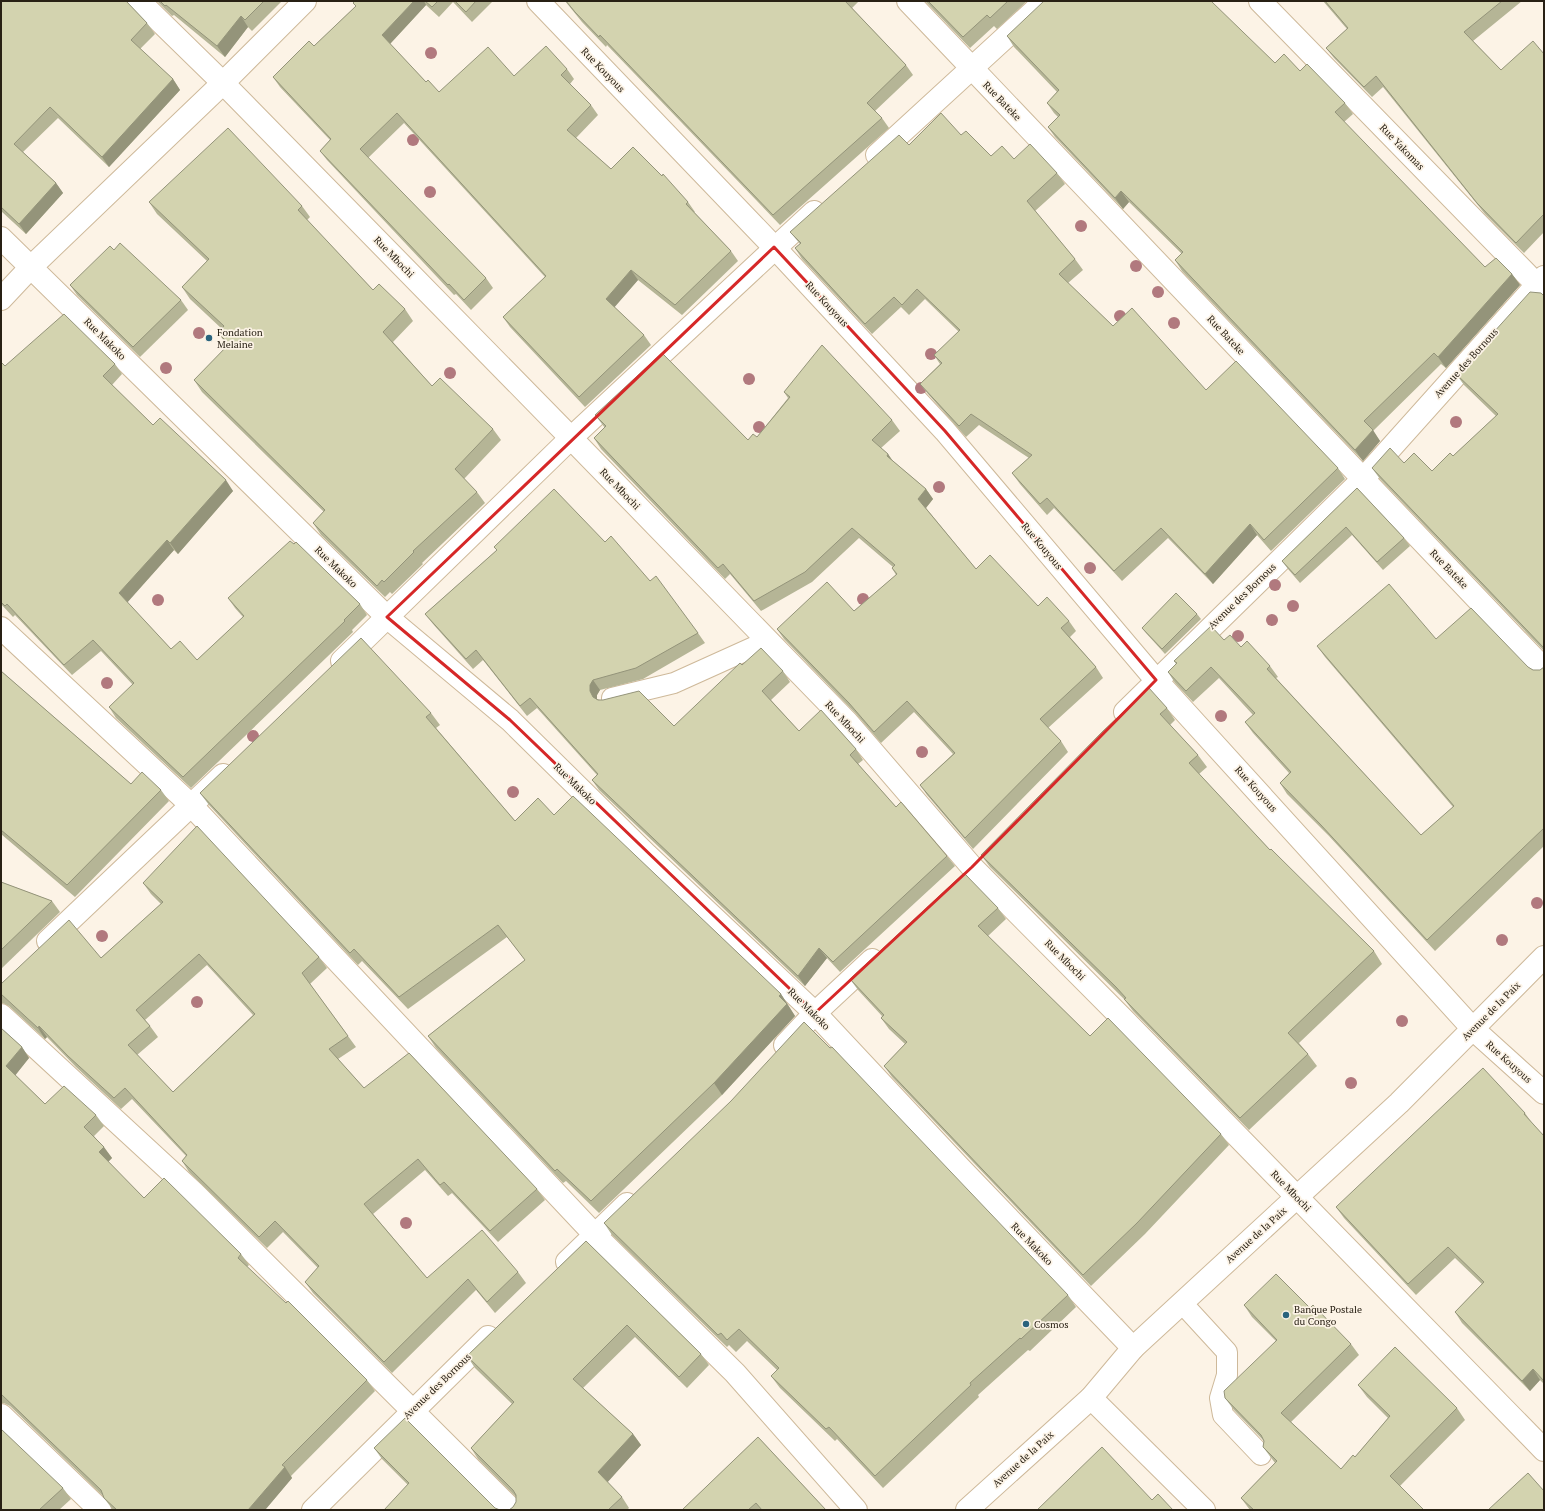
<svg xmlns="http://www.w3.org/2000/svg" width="1545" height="1511" font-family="'PT Serif',serif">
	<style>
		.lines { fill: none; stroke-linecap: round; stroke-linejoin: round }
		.service-casing { stroke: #ceb99a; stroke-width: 22 }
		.minor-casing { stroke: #ceb99a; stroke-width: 24 }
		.secondary-casing { stroke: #ceb99a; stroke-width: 24 }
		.service { stroke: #fff; stroke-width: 20 }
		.minor { stroke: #fff; stroke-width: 22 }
		.secondary { stroke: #fff; stroke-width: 22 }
		.tree { fill: #b1797e }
		.wall { fill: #b5b596; fill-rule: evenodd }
		.shaded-wall { fill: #94947a }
		.building { fill: #d3d3af; stroke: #94947a; fill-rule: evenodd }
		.marked { fill: none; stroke: #d62828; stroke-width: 3; stroke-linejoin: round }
		.poi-dot { fill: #2a637d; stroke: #fcf3e6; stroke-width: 1.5 }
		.labels { text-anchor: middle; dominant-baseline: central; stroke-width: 3.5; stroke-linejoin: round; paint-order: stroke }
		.street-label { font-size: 10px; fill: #282014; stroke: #fcf3e6 }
		.poi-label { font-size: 10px; fill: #282014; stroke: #fcf3e6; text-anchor: start }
	</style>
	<rect width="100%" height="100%" fill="#fcf3e6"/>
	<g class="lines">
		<g class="service-casing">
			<g id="service">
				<polyline points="612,698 674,683 767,641"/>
				<polyline points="1182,1303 1227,1352 1227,1375 1220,1398 1223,1415 1261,1455"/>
			</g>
		</g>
		<g class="minor-casing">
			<g id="minor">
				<polyline points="538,1 774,247 945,431 1156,680 1473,1029 1544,1093"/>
				<polyline points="908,1 1544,669"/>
				<polyline points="1260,1 1544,292"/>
				<polyline points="877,155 1045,1"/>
				<polyline points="1,238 387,617 510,720 647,855 815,1013 960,1168 1133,1348"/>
				<polyline points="1,299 31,267 223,83 305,1"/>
				<polyline points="1,628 191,805 595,1235 735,1373 856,1510"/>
				<polyline points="342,661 571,438 814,212"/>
				<polyline points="1125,712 1363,479 1544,277"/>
				<polyline points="48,941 223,775"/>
				<polyline points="1,1015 193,1192 512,1510"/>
				<polyline points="785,1045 815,1013 872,960"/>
				<polyline points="567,1262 627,1204"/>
				<polyline points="1091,1398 1204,1510"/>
				<polyline points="1,1415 100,1510"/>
				<polyline points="313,1510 488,1337"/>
			</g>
		</g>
		<g class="secondary-casing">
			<g id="secondary">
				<polyline points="139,1 223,83 571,438 847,722 972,867 1126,1022 1544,1450"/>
				<polyline points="967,1510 1091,1398 1133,1348 1399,1103 1544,957"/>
			</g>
		</g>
		<use href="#service" class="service"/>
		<use href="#minor" class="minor"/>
		<use href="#secondary" class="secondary"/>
	</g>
	<g class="tree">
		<circle cx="431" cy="53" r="6"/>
		<circle cx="413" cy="140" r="6"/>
		<circle cx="430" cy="192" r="6"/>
		<circle cx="1081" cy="226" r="6"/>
		<circle cx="1136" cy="266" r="6"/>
		<circle cx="1158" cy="292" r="6"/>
		<circle cx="1120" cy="316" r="6"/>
		<circle cx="1174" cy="323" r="6"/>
		<circle cx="199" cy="333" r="6"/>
		<circle cx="931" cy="354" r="6"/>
		<circle cx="166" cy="368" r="6"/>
		<circle cx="450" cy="373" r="6"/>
		<circle cx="749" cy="379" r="6"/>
		<circle cx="921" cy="388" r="6"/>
		<circle cx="1456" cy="422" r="6"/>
		<circle cx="759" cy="427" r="6"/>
		<circle cx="939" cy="487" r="6"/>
		<circle cx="1090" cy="568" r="6"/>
		<circle cx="1275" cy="585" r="6"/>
		<circle cx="863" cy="599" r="6"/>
		<circle cx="158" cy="600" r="6"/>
		<circle cx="1293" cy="606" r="6"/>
		<circle cx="1272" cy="620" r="6"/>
		<circle cx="1238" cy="636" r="6"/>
		<circle cx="107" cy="683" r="6"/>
		<circle cx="1221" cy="716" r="6"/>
		<circle cx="253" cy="736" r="6"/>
		<circle cx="922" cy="752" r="6"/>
		<circle cx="513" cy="792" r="6"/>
		<circle cx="1537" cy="903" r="6"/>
		<circle cx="102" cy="936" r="6"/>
		<circle cx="1502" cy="940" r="6"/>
		<circle cx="197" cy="1002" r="6"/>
		<circle cx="1402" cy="1021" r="6"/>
		<circle cx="1351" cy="1083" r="6"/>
		<circle cx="406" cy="1223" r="6"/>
	</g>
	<g class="wall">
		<polygon points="1,1 127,2 147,23 155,34 140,49 173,79 180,90 109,167 58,118 23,152 56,183 63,193 26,234 1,211"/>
		<polygon points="157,1 282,1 252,31 248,27 225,57 174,15 172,16"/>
		<polygon points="355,1 493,1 472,22 453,2 439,17 426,5 390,44 426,82 439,92 514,76 567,69 574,79 570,84 591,105 598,115 576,138 611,169 688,202 695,212 694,212 731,251 738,261 682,315 638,280 614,307 644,335 651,345 585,407 510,327 503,317 545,277 404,123 368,158 486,278 493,288 471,310 456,294 454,295 327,160 320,151 330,140 280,87 273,77 314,46 356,6 353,3"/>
		<polygon points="565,1 859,1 852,8 906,65 913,75 875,111 882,118 889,128 780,225 607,45 606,47 582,22"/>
		<polygon points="925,1 1027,1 997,29 994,26 970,48"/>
		<polygon points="1323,1 1522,1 1473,41 1501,70 1544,54 1544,232 1524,253 1485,214 1383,87 1372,97 1334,58 1326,48 1347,29"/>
		<polygon points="1007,36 1275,63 1300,71 1345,103 1353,114 1344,122 1485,267 1512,274 1520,285 1446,368 1441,364 1373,431 1380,441 1363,461 1182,271 1175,260 1182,254 1129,202 1123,209 1055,137 1048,127 1058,117 1054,113 1047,103 1057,92 1014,47"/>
		<polygon points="961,135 991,156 1014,159 1057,173 1065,184 1035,211 1075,259 1083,270 1068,283 1113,326 1206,390 1338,468 1345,479 1271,551 1257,535 1213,584 1168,538 1122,581 1054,508 1047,515 1020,484 1012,473 1029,458 979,425 966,437 928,394 920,384 940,364 934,355 959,332 925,299 909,315 901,307 872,334 802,259 795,248 800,244 790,232 909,145"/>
		<polygon points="149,202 302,206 310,217 307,220 373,290 405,309 413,321 393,342 432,386 493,429 501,440 464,479 477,492 485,503 422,563 423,564 392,594 390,592 385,597 321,535 313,523 324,512 202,392 194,380 228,346 218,333 222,329 190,299 182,287 207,261 157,214"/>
		<polygon points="114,250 181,300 188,310 140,357 77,295 70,285"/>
		<polygon points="1544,296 1544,651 1380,479 1372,468 1404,463 1432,471 1453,456 1496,416 1464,385 1456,374"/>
		<polygon points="1,362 5,366 115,364 122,374 112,385 153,425 233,491 178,554 174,550 127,602 171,649 197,660 243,617 235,608 228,598 360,604 367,615 352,630 353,632 191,788 116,718 109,707 133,685 101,651 72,675 15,615 13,617 1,604"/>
		<polygon points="784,392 892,420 900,431 881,448 888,454 893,461 926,489 933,499 926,508 976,569 1038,606 1069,621 1076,631 1070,637 1096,667 1103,678 1048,728 1061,741 1068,752 973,849 927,795 920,785 953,754 914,712 881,743 856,714 784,639 777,629 854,611 896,575 892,568 893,567 859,538 812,582 761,611 730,574 725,579 601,449 594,438 605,428 595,415 748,440 757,437 788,398"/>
		<polygon points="1357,488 1404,538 1410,546 1383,570 1352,535 1300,583 1288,569 1282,561"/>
		<polygon points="605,542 650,581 698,633 705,643 643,679 600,690 597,695 597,699 674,726 742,665 783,671 790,682 771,700 799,731 856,749 863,760 858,764 896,807 947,856 955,866 840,972 827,958 805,986 599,790 592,780 597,775 537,708 527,716 483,660 473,669 433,624 425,614 497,550 494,547"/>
		<polygon points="1197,614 1201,619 1165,654 1146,633 1142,628"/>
		<polygon points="1436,639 1528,667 1533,670 1540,670 1544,667 1544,846 1435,951 1329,836 1287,794 1280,783 1289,773 1253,733 1245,722 1253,715 1219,678 1193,702 1175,683 1168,672 1176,664 1174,661 1224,640 1241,647 1270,666 1278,677 1276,678 1421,835 1453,807 1325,657 1317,646"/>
		<polygon points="1,671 131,784 161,790 169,801 75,897 1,834"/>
		<polygon points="1167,708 1175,720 1170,725 1198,755 1207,767 1199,774 1270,850 1374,951 1382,964 1299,1043 1308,1054 1317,1066 1249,1130 1133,1011 1124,999 990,867 981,855"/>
		<polygon points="431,713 440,725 436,728 515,821 554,815 781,994 795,1016 722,1095 599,1213 566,1181 563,1183 436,1048 428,1036 525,960 507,937 408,1009 362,961 358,965 209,805 200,793"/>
		<polygon points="1,882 52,901 60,912 1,969"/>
		<path d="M 143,883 L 319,957 L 327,968 L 310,984 L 356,1047 L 338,1059 L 364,1088 L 537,1189 L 545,1200 L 498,1242 L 452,1193 L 448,1196 L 425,1170 L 373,1214 L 427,1278 L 518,1272 L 526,1283 L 495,1313 L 476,1290 L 392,1373 L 313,1293 L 305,1282 L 318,1268 L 283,1232 L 267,1248 L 189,1172 L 182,1161 L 186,1156 L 132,1099 L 121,1109 L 76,1067 L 47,1037 L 45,1039 L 9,1006 L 3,1003 L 1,1003 L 1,984 L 101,958 L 161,904 L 151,894 ZM 207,965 L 253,1015 L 173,1092 L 137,1055 L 158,1037 L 150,1026 L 145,1020 Z"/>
		<polygon points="998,908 1006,919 988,936 1090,1036 1221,1134 1229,1145 1145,1234 1091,1286 892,1077 884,1066 905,1044 889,1029 881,1018 882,1016 858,990 850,979"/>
		<polygon points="1,1028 22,1047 29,1058 15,1075 45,1104 96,1115 104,1126 94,1136 112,1158 108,1162 144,1198 241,1254 249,1265 247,1267 367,1380 375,1391 291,1476 292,1478 265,1510 113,1510 104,1498 103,1496 10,1406 4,1403 1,1403"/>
		<polygon points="1525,1113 1532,1123 1544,1136 1544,1384 1540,1380 1530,1391 1462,1323 1455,1312 1482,1284 1455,1258 1416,1295 1344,1218 1336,1207"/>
		<polygon points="604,1223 1068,1295 1076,1307 1030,1351 1028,1350 978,1395 979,1397 883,1488 837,1439 835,1441 780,1388 771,1376 777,1370 747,1341 736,1352 729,1345 727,1347 612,1235"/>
		<polygon points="586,1241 701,1354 709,1365 687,1388 635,1337 583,1388 633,1434 641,1445 607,1482 622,1497 629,1508 627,1510 509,1510 513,1507 516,1502 516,1497 478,1459 471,1448 512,1404 475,1368 467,1356"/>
		<polygon points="1244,1305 1310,1308 1351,1344 1359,1355 1291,1422 1341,1469 1355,1457 1388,1418 1367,1397 1358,1385 1457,1408 1465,1420 1400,1486 1424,1510 1250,1510 1241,1498 1275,1463 1263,1447 1264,1441 1234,1410 1225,1398 1276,1341 1252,1317"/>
		<polygon points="758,1437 826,1510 682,1510"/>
		<polygon points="374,1448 495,1508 408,1485 382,1459"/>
		<polygon points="63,1488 71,1499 59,1510 1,1510"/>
	</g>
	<g class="shaded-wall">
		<polygon points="414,1 424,1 426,5 389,45 382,35"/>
		<polygon points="241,16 248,27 225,57 217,46"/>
		<polygon points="173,79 180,90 109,167 102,157"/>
		<polygon points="56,183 63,193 26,234 19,224"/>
		<polygon points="1121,191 1129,202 1123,209 1115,198"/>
		<polygon points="631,270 638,280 613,309 606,299"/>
		<polygon points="1512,274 1520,285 1446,368 1438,357"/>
		<polygon points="1373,430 1380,441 1363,461 1355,450"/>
		<polygon points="888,454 895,465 887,456"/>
		<polygon points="226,480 233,491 178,554 170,543"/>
		<polygon points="926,489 933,499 925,509 918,499"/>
		<polygon points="1250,524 1257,535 1213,584 1205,574"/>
		<polygon points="167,540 174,550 126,604 119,593"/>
		<polygon points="593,680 600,690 597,695 597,701 593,697 590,691 590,685"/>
		<polygon points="819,948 827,958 805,986 798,976"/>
		<polygon points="781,994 795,1016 722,1095 714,1083"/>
		<polygon points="39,1026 47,1037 45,1039 38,1028"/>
		<polygon points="22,1047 29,1058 14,1077 6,1066"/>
		<polygon points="104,1147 112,1158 107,1163 99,1152"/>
		<polygon points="1533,1369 1540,1380 1530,1391 1522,1381"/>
		<polygon points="633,1434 641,1445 606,1484 598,1472"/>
		<polygon points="285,1467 292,1478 265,1510 248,1510"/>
	</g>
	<g class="building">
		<polygon points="1,1 126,1 147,23 131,40 173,79 102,157 50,107 14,144 56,183 19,224 1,207"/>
		<polygon points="160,1 264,1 245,20 241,16 217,46 166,5 165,6"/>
		<polygon points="355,1 414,1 382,35 426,82 428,80 439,92 488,47 514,76 546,46 567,69 561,75 591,105 567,130 611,169 633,147 662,176 663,174 688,202 686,204 731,251 675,305 631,270 606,299 644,335 579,397 503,317 546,276 397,113 360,149 486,278 464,300 449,284 448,285 320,151 331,139 273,77 309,41 314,46 356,6 353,3"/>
		<polygon points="425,1 438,1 432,7"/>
		<polygon points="455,1 476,1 466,12"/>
		<polygon points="566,1 845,1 906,65 867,103 882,118 773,215 600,35 599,37 575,12"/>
		<polygon points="928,1 1008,1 990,18 987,15 963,37"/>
		<polygon points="1044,1 1211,1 1275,63 1284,54 1300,71 1307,64 1345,103 1335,112 1485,267 1496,258 1512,274 1438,357 1434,353 1364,421 1373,430 1355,450 1175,260 1183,252 1121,191 1115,198 1048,127 1060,115 1047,103 1059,90 1007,36"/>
		<polygon points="1325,1 1502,1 1464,32 1501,70 1533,41 1544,54 1544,214 1516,243 1477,203 1376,76 1364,87 1326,48 1348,28"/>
		<polygon points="941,113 961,135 966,131 991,156 1002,146 1014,159 1030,144 1057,173 1027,201 1075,259 1059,274 1113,326 1132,308 1206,390 1236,361 1338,468 1264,540 1250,524 1205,574 1161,528 1114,571 1047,498 1040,504 1012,473 1032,455 971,414 959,426 920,384 942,363 934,355 960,330 917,289 902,305 894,297 865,324 795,248 801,243 790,232 899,135 909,145"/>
		<polygon points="228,128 302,206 298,210 373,290 379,284 405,309 383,332 432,386 440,378 493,429 455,469 477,492 413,551 414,552 384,582 382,580 377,586 313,523 325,510 194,380 229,344 218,333 224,326 182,287 209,259 149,202"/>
		<polygon points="120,243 181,300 133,347 70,285 110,246 114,250"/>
		<polygon points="1530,292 1541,293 1544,296 1544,648 1372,468 1390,448 1404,463 1414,453 1432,471 1450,453 1453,456 1498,414 1456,374"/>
		<polygon points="64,314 115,364 103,376 153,425 160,418 226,480 170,543 167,540 119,593 171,649 180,641 197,660 244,616 228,598 290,541 294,544 296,542 360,604 344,620 345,621 183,777 109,707 134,683 93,640 64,665 7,604 5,606 1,602 1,362 5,366"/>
		<polygon points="822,345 892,420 872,440 888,454 887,456 926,489 918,499 976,569 990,555 1038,606 1047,597 1069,621 1061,628 1096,667 1040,719 1061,741 965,838 920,785 955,753 907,701 874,732 849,703 777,629 827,582 854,611 897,574 892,568 895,565 852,528 805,572 754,601 723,564 718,568 594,438 606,426 595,415 662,353 748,440 753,434 757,437 790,397 784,392"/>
		<polygon points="1357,488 1404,538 1377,562 1346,527 1295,575 1282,561"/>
		<polygon points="554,489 605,542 611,536 650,581 656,576 698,633 636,668 593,680 590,685 590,691 593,697 598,700 603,700 639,691 674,726 740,663 742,665 761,648 783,671 762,691 799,731 821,710 856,749 850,755 896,807 901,802 947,856 833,962 819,948 798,976 592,780 598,774 530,698 520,706 476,650 466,659 425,614 497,550 494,547"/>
		<polygon points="1389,584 1436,639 1471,608 1528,667 1533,670 1540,670 1544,667 1544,828 1427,940 1321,825 1280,783 1291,772 1245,722 1255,713 1211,667 1186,691 1168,672 1177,663 1174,661 1211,626 1224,640 1230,635 1241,647 1247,641 1270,666 1267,669 1421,835 1454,806 1317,646"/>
		<polygon points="1176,593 1197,614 1162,649 1142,628"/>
		<polygon points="361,638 431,713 426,717 515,821 538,798 554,815 573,796 781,994 779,996 787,1004 714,1083 591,1201 557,1169 555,1171 428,1036 525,960 498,925 399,997 354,949 350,953 200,793"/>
		<polygon points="1,671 131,784 142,772 161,790 67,885 1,830"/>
		<polygon points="1149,688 1167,708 1160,714 1198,755 1189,763 1270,850 1271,849 1374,951 1288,1033 1308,1054 1240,1118 1124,999 1126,998 1116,987 981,855 1103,731"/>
		<path d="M 197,826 L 319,957 L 302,973 L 348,1036 L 329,1049 L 364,1088 L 409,1053 L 537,1189 L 490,1231 L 444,1182 L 440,1185 L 418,1159 L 364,1204 L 427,1278 L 482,1230 L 518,1272 L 487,1302 L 468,1279 L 384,1362 L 305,1282 L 319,1266 L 275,1221 L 259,1237 L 182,1161 L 187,1155 L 125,1088 L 114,1098 L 68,1056 L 39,1026 L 38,1028 L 1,994 L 1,984 L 69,920 L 101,958 L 163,902 L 143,883 ZM 199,954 L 255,1014 L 173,1092 L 128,1045 L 150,1026 L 136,1010 Z"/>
		<polygon points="964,873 998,908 978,926 1090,1036 1108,1018 1221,1134 1137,1223 1083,1275 884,1066 907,1042 881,1018 884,1015 850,979"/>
		<polygon points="1,882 52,901 1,950"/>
		<polygon points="804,1022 830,1048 832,1047 1068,1295 1021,1339 1020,1338 970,1383 971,1385 875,1476 829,1427 826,1429 771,1376 779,1368 739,1329 727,1340 721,1333 718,1335 604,1223 731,1101"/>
		<polygon points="1,1028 22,1047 6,1066 45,1104 64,1086 96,1115 84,1127 104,1147 99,1152 144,1198 164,1178 241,1254 238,1258 286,1303 288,1301 367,1380 282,1465 285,1467 248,1510 117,1510 104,1498 101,1490 1,1394"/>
		<polygon points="1483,1068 1525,1113 1524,1114 1544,1136 1544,1381 1533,1369 1522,1381 1455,1312 1484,1282 1448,1247 1408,1284 1336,1207"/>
		<polygon points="586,1241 701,1354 679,1377 627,1325 573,1379 633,1434 598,1472 622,1497 608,1510 509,1510 513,1507 516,1502 516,1495 513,1490 471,1448 514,1402 467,1356"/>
		<polygon points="1276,1274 1310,1308 1313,1305 1351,1344 1281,1413 1341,1469 1353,1455 1355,1457 1390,1416 1358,1385 1395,1347 1457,1408 1390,1476 1424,1510 1254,1510 1241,1498 1277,1461 1263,1447 1264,1441 1261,1435 1225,1398 1224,1391 1277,1340 1244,1305"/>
		<polygon points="405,1418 495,1508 500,1510 384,1510 409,1483 374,1448"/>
		<polygon points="1,1429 63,1488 39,1510 1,1510"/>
		<polygon points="758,1437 826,1510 762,1510 756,1503 748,1510 682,1510"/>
		<polygon points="1102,1447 1152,1500 1158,1494 1173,1510 1037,1510"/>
		<polygon points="1528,1473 1544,1491 1544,1510 1488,1510"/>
	</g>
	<path class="marked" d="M 774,247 L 945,431 L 1156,680 L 972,867 L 815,1013 L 510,720 L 387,617 Z"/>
	<g class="poi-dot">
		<circle cx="209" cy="338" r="4"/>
		<circle cx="1286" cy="1315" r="4"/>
		<circle cx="1026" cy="1324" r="4"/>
	</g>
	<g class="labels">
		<g class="street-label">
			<text transform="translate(603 70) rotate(46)">Rue Kouyous</text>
			<text transform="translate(1002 101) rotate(46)">Rue Bateke</text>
			<text transform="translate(1402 147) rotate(46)">Rue Yakomas</text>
			<text transform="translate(394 257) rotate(46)">Rue Mbochi</text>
			<text transform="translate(827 304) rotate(47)">Rue Kouyous</text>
			<text transform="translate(1226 335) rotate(47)">Rue Bateke</text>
			<text transform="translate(105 339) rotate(45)">Rue Makoko</text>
			<text transform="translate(1466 363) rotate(-48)">Avenue des Bornous</text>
			<text transform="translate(620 489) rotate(46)">Rue Mbochi</text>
			<text transform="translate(1042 546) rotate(50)">Rue Kouyous</text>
			<text transform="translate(336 567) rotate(44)">Rue Makoko</text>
			<text transform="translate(1449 569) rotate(46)">Rue Bateke</text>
			<text transform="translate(1242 596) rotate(-44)">Avenue des Bornous</text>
			<text transform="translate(845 722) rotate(47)">Rue Mbochi</text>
			<text transform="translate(575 784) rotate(44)">Rue Makoko</text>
			<text transform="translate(1256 789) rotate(48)">Rue Kouyous</text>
			<text transform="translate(1065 960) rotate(45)">Rue Mbochi</text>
			<text transform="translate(809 1009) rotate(45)">Rue Makoko</text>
			<text transform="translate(1491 1011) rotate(-45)">Avenue de la Paix</text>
			<text transform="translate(1509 1062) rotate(42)">Rue Kouyous</text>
			<text transform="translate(1291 1191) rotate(46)">Rue Mbochi</text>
			<text transform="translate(1256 1235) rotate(-42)">Avenue de la Paix</text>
			<text transform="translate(1032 1244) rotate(46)">Rue Makoko</text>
			<text transform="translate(437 1386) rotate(-44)">Avenue des Bornous</text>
			<text transform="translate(1023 1459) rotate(-42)">Avenue de la Paix</text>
		</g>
		<g class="poi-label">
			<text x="217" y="332">Fondation<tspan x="217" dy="12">Melaine</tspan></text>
			<text x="1294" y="1309">Banque Postale<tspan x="1294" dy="12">du Congo</tspan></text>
			<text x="1034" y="1324">Cosmos</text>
		</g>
	</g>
	<rect width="1545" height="1511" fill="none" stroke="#282014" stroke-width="4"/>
</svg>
